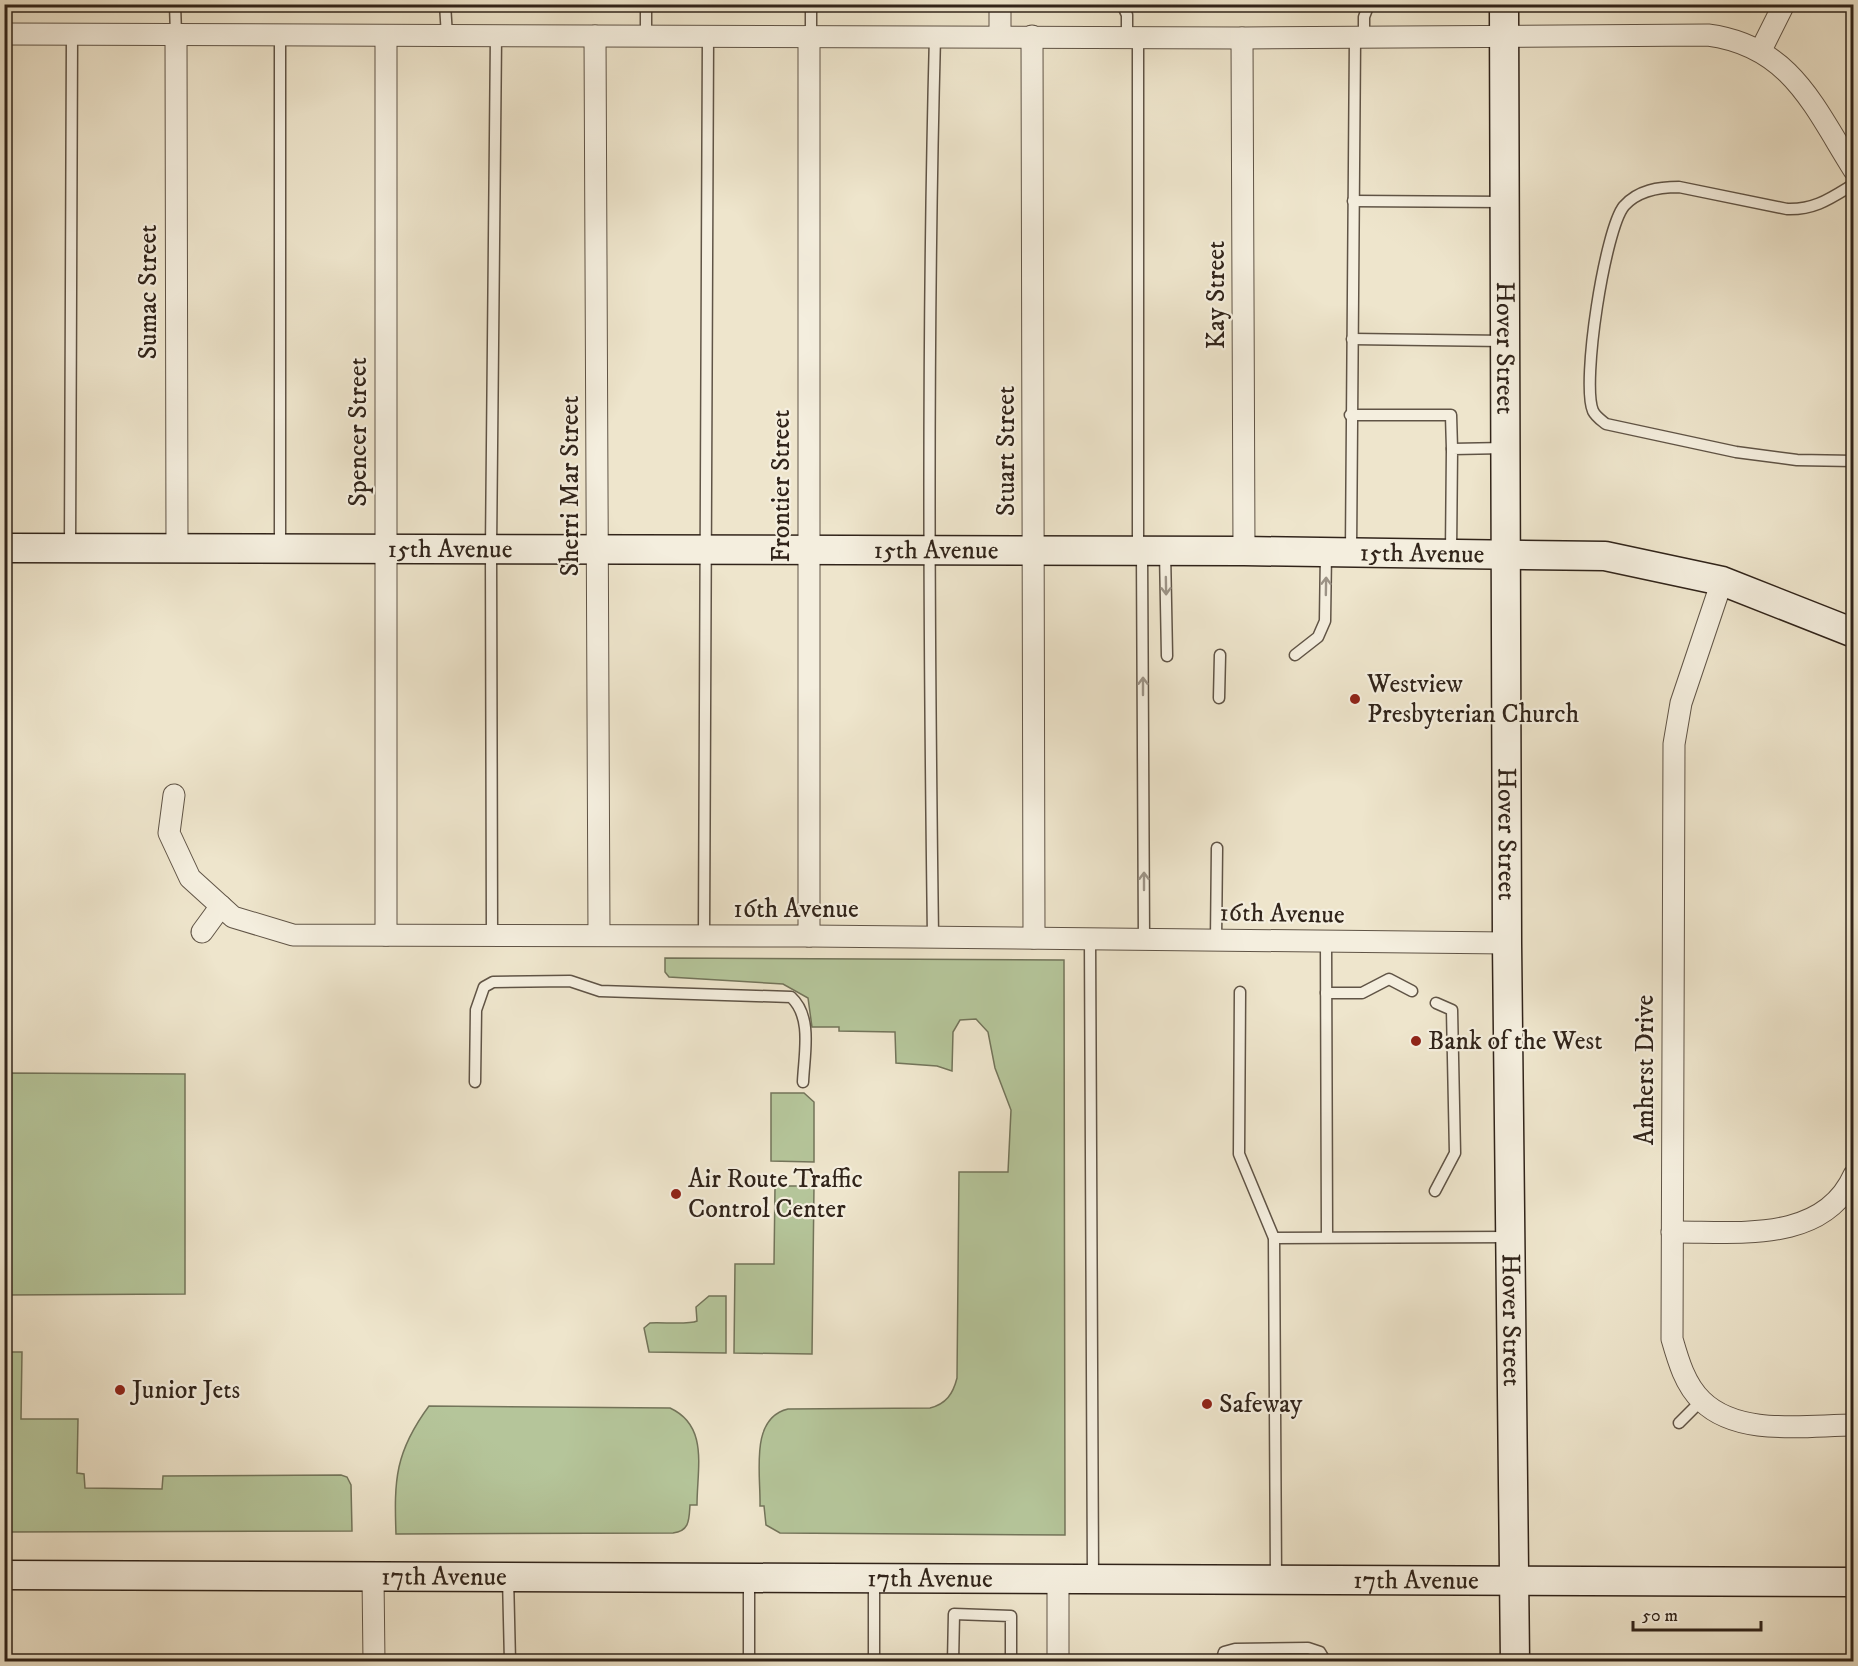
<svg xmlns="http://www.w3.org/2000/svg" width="1858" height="1666" font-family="'IM FELL DW Pica',serif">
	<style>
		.green { fill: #b5c59a; stroke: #73745a; stroke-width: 1.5 }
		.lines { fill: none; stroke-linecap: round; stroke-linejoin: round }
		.lane-casing { stroke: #605446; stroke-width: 13 }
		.street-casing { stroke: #605446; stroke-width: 23 }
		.secondary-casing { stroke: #31241a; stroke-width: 31 }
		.lane { stroke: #f4eede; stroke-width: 10 }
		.street { stroke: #f4eede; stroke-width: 21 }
		.secondary { stroke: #f4eede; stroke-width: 28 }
		.oneway { stroke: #9c9386 }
		.poi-dot { fill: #8f2418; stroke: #f4eede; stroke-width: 2 }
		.labels { text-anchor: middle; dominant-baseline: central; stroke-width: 4.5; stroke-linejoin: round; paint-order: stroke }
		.street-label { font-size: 26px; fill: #31241a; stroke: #f4eede }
		.poi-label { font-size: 26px; fill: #31241a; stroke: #f4eede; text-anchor: start }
	</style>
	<rect width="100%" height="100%" fill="#eee5cc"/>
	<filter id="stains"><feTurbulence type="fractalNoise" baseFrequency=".00333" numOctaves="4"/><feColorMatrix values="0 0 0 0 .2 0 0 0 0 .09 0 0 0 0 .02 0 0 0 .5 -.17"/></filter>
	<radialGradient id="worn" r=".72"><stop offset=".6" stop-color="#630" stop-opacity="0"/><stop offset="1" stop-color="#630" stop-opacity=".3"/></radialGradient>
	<g class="green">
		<path d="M 665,958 L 1064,960 L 1065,1535 L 780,1533 L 766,1525 L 764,1506 L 760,1506 C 761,1475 749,1418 788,1409 L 930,1408 C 946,1404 953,1394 957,1378 L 959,1172 L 1008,1172 L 1011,1110 L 995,1068 L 988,1032 L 976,1019 L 960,1020 L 953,1032 L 952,1071 L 937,1066 L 896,1063 L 895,1032 L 839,1031 L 839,1027 L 812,1027 L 808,998 L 783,984 L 669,977 L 665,972 Z"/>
		<polygon points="4,1073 185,1074 185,1294 5,1295"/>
		<polygon points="771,1093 804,1093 814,1102 814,1162 771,1161"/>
		<polygon points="775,1186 814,1186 812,1354 734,1353 735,1264 774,1264"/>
		<path d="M 709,1296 L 726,1296 L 726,1353 L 649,1352 L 644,1328 L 650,1323 C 661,1322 689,1325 697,1321 L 696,1307 Z"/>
		<polygon points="5,1352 22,1352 21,1419 78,1419 77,1473 84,1474 85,1488 162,1489 163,1476 341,1475 347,1477 351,1485 352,1531 5,1532"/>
		<path d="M 429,1406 L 670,1408 C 709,1426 697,1468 697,1505 L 690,1505 C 689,1519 690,1531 673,1533 L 396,1534 C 394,1480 395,1452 429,1406 Z"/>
	</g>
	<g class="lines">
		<g class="lane-casing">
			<g id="lane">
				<polyline points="175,4 176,35"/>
				<polyline points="445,4 447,36"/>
				<polyline points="646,4 646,36"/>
				<polyline points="811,4 811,36"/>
				<polyline points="1122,4 1127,15 1127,37"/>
				<polyline points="1138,37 1138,551"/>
				<polyline points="1364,38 1364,17 1369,4"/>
				<path d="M 1854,184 C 1831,198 1815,210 1787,209 L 1679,187 C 1659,187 1638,190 1624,206 C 1605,229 1581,383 1593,411 C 1596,417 1601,420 1606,424 L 1736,452 L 1797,460 L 1854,461"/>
				<polyline points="1353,201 1505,202"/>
				<polyline points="1352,339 1505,341"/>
				<polyline points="1350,415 1451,415 1452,449"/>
				<polyline points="70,547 72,34"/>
				<polyline points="280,549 280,36"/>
				<polyline points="1165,551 1167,656"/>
				<polyline points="1351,551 1355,38"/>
				<polyline points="1142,553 1144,939"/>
				<polyline points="1451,553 1452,449 1505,448"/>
				<polyline points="1295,655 1318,637 1325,621 1326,552"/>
				<polyline points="1219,698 1220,655"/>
				<polyline points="492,935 491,549 496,36"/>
				<polyline points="704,936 708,36"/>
				<path d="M 933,937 C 929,637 927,336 935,36"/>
				<polyline points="1090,939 1093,1579"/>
				<polyline points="1216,940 1217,848"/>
				<polyline points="1326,941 1327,1237"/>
				<polyline points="1240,992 1239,1154 1274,1238 1276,1579"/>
				<polyline points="1326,993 1362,993 1389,979 1412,991"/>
				<path d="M 475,1082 L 476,1010 L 484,987 L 493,982 L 570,981 L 600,991 L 791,997 C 813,1017 804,1055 803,1082"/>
				<polyline points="1435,1191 1455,1153 1452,1010 1436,1003"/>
				<polyline points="1274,1238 1511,1237"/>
				<polyline points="1679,1423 1701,1401"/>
				<polyline points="508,1577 510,1662"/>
				<polyline points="749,1578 749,1662"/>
				<polyline points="874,1581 874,1662"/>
				<polyline points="953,1662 954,1614 1011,1616 1011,1662"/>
				<polyline points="1221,1662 1224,1652 1235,1649 1308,1648 1320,1652 1326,1662"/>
			</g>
		</g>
		<g class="street-casing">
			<g id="street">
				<polyline points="1000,4 1000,36"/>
				<path d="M 4,34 L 1242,38 L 1708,35 C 1791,46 1814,107 1854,170"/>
				<polyline points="176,35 177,549"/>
				<polyline points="386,36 386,935"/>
				<polyline points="595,36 599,935"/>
				<polyline points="809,36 809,936"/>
				<polyline points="1032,36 1034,938"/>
				<polyline points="1242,38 1244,551"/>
				<polyline points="1761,50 1784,4"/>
				<path d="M 1722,581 L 1681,703 L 1674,744 L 1672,1339 C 1678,1360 1685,1385 1702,1401 C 1739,1437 1807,1425 1854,1425"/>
				<polyline points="174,795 169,833 190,878 233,917 293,935 809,936 1507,943"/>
				<polyline points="202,932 221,906"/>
				<path d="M 1672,1232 C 1734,1231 1823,1245 1854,1175"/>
				<polyline points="373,1577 374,1662"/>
				<polyline points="1058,1662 1058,1579"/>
			</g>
		</g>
		<g class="secondary-casing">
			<g id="secondary">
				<path id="s1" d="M 1504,4 L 1507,943 L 1515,1662"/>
				<path id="s2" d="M 4,548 L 1244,551 L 1605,556 L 1722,581 L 1854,633"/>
				<path id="s3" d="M 4,1575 L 1854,1582"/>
			</g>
		</g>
		<use href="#lane" class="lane"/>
		<use href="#street" class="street"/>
		<use href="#secondary" class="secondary"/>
	</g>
	<defs><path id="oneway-shaft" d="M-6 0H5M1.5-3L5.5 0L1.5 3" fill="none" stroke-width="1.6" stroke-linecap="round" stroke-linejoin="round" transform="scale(1.5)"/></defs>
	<g class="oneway">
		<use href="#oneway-shaft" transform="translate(1166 586) rotate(89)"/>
		<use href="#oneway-shaft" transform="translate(1326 586) rotate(-89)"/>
		<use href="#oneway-shaft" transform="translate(1143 686) rotate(-90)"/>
		<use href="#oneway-shaft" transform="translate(1144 881) rotate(-90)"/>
	</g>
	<g class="poi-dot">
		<circle cx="1355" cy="699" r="6"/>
		<circle cx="1416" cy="1041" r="6"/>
		<circle cx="676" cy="1194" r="6"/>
		<circle cx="120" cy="1390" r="6"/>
		<circle cx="1207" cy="1404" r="6"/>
	</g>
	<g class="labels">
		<g class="street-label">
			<text transform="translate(148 292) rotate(-90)">Sumac Street</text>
			<text transform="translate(1216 295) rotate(-90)">Kay Street</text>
			<text stroke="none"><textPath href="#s1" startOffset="344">Hover Street</textPath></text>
			<text transform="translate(358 432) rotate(-90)">Spencer Street</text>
			<text transform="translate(1006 451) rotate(-90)">Stuart Street</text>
			<text transform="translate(570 486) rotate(-90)">Sherri Mar Street</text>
			<text transform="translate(781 486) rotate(-90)">Frontier Street</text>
			<text stroke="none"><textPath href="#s2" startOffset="446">15th Avenue</textPath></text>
			<text stroke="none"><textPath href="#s2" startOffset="932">15th Avenue</textPath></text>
			<text stroke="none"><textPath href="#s2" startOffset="1418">15th Avenue</textPath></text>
			<text stroke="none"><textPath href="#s1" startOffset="830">Hover Street</textPath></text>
			<text x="796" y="909">16th Avenue</text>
			<text transform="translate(1282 914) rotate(1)">16th Avenue</text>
			<text transform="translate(1645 1070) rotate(-90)">Amherst Drive</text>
			<text stroke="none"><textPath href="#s1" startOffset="1316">Hover Street</textPath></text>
			<text stroke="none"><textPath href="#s3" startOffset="440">17th Avenue</textPath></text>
			<text stroke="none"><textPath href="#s3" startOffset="926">17th Avenue</textPath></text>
			<text stroke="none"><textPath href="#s3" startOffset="1412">17th Avenue</textPath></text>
		</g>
		<g class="poi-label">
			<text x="1367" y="684">Westview<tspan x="1367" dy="30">Presbyterian Church</tspan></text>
			<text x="1428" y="1041">Bank of the West</text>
			<text x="688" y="1179">Air Route Traffic<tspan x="688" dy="30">Control Center</tspan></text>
			<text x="132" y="1390">Junior Jets</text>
			<text x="1219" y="1404">Safeway</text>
		</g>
	</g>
	<rect width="1858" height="1666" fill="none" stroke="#eee5cc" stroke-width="24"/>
	<rect x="6" y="6" width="1846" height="1654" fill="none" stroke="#31241a" stroke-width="3"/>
	<rect x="12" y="12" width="1834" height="1642" fill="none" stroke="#31241a" stroke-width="1.5"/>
	<path d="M1633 1621v9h128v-9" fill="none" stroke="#31241a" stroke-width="3"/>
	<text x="1642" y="1621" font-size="18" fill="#31241a" stroke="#f4eede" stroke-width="4.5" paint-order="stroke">50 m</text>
	<rect width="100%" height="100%" filter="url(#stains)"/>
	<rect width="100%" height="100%" fill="url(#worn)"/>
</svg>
